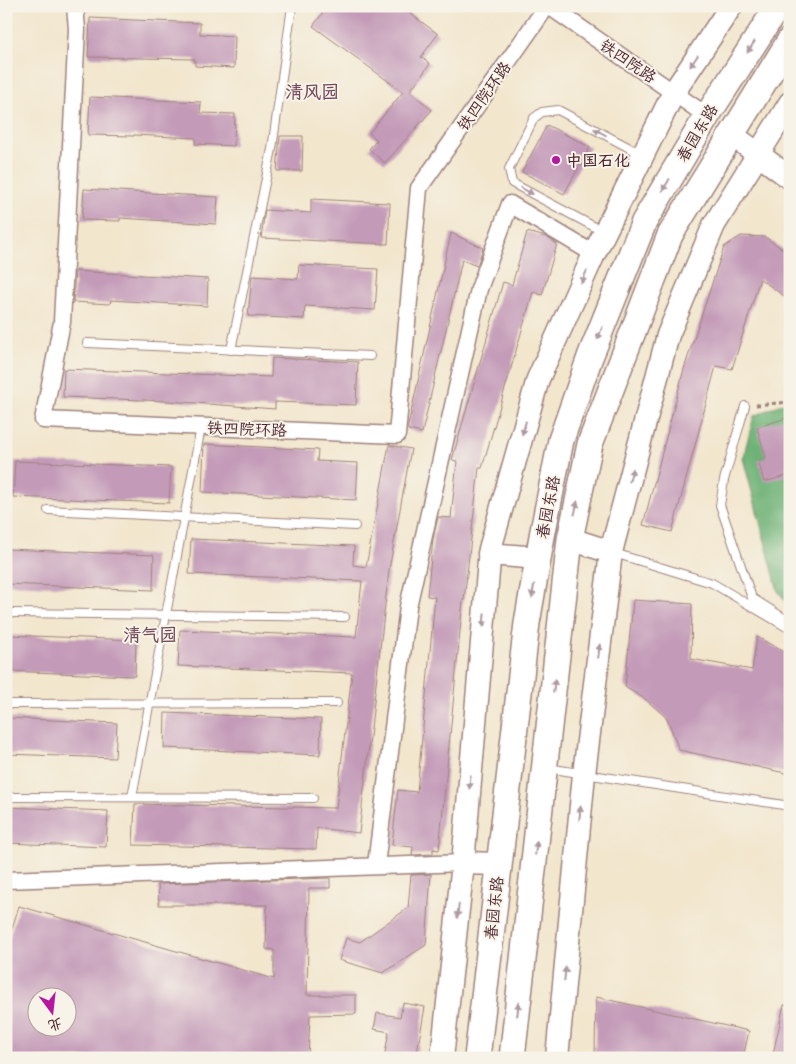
<svg xmlns="http://www.w3.org/2000/svg" width="796" height="1064" font-family="Itim,'LXGW WenKai TC',sans-serif">
	<style>
		.forest { fill: #6eb277; stroke: #5c6851 }
		.building { fill: #c39ab8; fill-rule: evenodd }
		.lines { fill: none; stroke-linecap: round; stroke-linejoin: round }
		.lane-casing { stroke: #9e827c; stroke-width: 10 }
		.street-casing { stroke: #9e827c; stroke-width: 19 }
		.secondary-casing { stroke: #9e827c; stroke-width: 25 }
		.primary-casing { stroke: #9e827c; stroke-width: 28 }
		.path { stroke: #9e827c; stroke-width: 3; stroke-dasharray: 4 4; stroke-linecap: butt }
		.lane { stroke: #fff; stroke-width: 8 }
		.street { stroke: #fff; stroke-width: 16 }
		.secondary { stroke: #fff; stroke-width: 22 }
		.primary { stroke: #fff; stroke-width: 25 }
		.oneway { fill: #ae9aa0 }
		.poi-dot { fill: #b5179e; stroke: #f7f3e8; stroke-width: 2 }
		.labels { text-anchor: middle; dominant-baseline: central; stroke-width: 4; stroke-linejoin: round; paint-order: stroke }
		.street-label { font-size: 16px; fill: #4a1f2b; stroke: #f7f3e8 }
		.poi-label { font-size: 16px; font-weight: bold; fill: #4a1f2b; stroke: #f7f3e8; text-anchor: start }
		.neighbourhood-label { font-size: 18px; font-weight: bold; fill: #744a5c; stroke: #f7f3e8 }
	</style>
	<rect width="100%" height="100%" fill="#f7f3e8"/>
	<filter id="ink" filterUnits="userSpaceOnUse"><feTurbulence type="fractalNoise" baseFrequency=".02" numOctaves="2"/><feDisplacementMap in="SourceGraphic" scale="10" xChannelSelector="R" yChannelSelector="G"/><feConvolveMatrix kernelMatrix="1 2 1 2 8 2 1 2 1" color-interpolation-filters="sRGB"/></filter>
	<filter id="wash" filterUnits="userSpaceOnUse"><feTurbulence type="fractalNoise" baseFrequency=".0096" numOctaves="4" result="noise"/><feDisplacementMap in="SourceGraphic" scale="20" xChannelSelector="R" yChannelSelector="G"/><feGaussianBlur stdDeviation="1.12" result="paint"/><feColorMatrix in="noise" values="0 0 0 0 0 0 0 0 0 0 0 0 0 0 0 0 0 1.4 0 .05"/><feComposite in="paint" operator="in"/></filter>
	<g filter="url(#wash)">
		<rect width="100%" height="100%" fill="#f2e6cd"/>
		<polygon class="forest" points="790,400 790,608 778,591 743,458 754,416"/>
		<g id="blocks">
			<g class="building">
				<polygon points="328,6 400,6 438,34 421,57 430,64 410,91 432,110 385,163 369,149 377,140 369,133 403,92 313,26"/>
				<polygon points="90,18 200,23 200,34 235,36 234,68 195,66 195,59 88,57"/>
				<polygon points="90,97 201,102 200,113 235,114 234,146 195,144 196,138 134,135 134,136 88,135"/>
				<polygon points="547,125 590,147 564,194 522,172"/>
				<polygon points="280,136 303,136 302,171 277,171"/>
				<polygon points="84,189 218,197 216,224 120,218 120,221 82,220"/>
				<polygon points="311,199 390,203 388,244 261,238 265,210 311,213"/>
				<polygon points="527,232 546,237 557,244 542,295 533,292 482,468 479,468 464,600 463,600 439,850 433,849 433,854 412,855 413,847 392,845 398,790 417,792 435,597 427,596 433,539 438,517 451,518 457,461 452,460 503,282 512,285"/>
				<polygon points="451,233 483,248 477,266 462,260 422,433 408,430 408,426"/>
				<polygon points="741,236 765,237 790,254 790,300 760,279 732,369 716,366 672,532 643,525 684,369 724,247"/>
				<polygon points="299,265 378,269 375,310 305,306 304,319 248,316 252,276 298,279"/>
				<polygon points="75,271 208,279 207,306 111,300 110,304 73,302"/>
				<polygon points="272,358 358,362 356,405 275,402 275,409 168,401 63,397 64,369 271,377"/>
				<polygon points="790,417 790,475 764,482 758,460 766,458 757,427"/>
				<polygon points="204,444 318,450 317,461 358,463 356,500 202,492"/>
				<polygon points="389,445 411,449 389,570 359,833 317,828 316,849 133,845 135,804 336,808 352,673 178,666 180,630 356,637 362,581 189,574 191,539 354,546 353,565 366,567"/>
				<polygon points="15,461 171,467 169,503 13,497"/>
				<polygon points="6,549 154,555 153,590 6,584"/>
				<polygon points="633,600 692,604 691,659 752,670 757,637 790,655 790,774 679,750 667,718 645,699 625,687"/>
				<polygon points="6,635 136,640 135,676 6,671"/>
				<polygon points="165,713 321,719 320,755 164,748"/>
				<polygon points="6,718 117,723 115,758 6,754"/>
				<polygon points="6,807 108,811 106,847 6,843"/>
				<polygon points="431,874 426,945 383,973 339,960 346,938 360,942 408,908 411,875"/>
				<path d="M 330,878 L 330,888 L 309,888 L 307,995 L 356,995 L 356,1014 L 310,1015 L 308,1058 L 6,1058 L 6,948 L 19,906 L 274,979 L 274,950 L 266,949 L 267,905 L 159,905 L 158,884 ZM 38,996 L 68,996 L 68,1026 L 38,1026 Z"/>
				<polygon points="596,997 749,1031 743,1058 620,1058 595,1052"/>
				<polygon points="403,1003 425,1007 416,1058 384,1058 389,1032 374,1029 377,1013 400,1017"/>
				<polygon points="784,1005 790,1006 790,1058 772,1058"/>
			</g>
		</g>
	</g>
	<g filter="url(#ink)">
		<use href="#blocks" fill-opacity="0" stroke="#9e827c" stroke-width="1"/>
		<g class="lines">
			<g class="lane-casing">
				<g id="lane">
					<polyline points="604,232 512,183 509,169 534,118 542,112 558,110 641,154"/>
					<polyline points="87,343 370,356"/>
					<polyline points="231,350 272,149 292,6"/>
					<polyline points="745,406 724,480 720,505 752,598 790,622"/>
					<polyline points="48,510 355,526"/>
					<polyline points="614,553 712,583 790,629"/>
					<polyline points="11,613 345,617"/>
					<polyline points="6,704 337,703"/>
					<polyline points="547,768 790,806"/>
					<polyline points="6,797 313,798"/>
					<polyline points="132,797 201,427"/>
				</g>
			</g>
			<g class="street-casing">
				<g id="street">
					<polyline points="75,6 77,29 62,322 43,420 397,435 419,188 547,6"/>
					<polyline points="549,6 707,116"/>
					<polyline points="376,865 408,607 479,289 510,204 594,254"/>
					<polyline points="6,880 463,863"/>
				</g>
			</g>
			<g class="secondary-casing">
				<g id="secondary">
					<polyline points="731,134 790,178"/>
					<polyline points="570,539 611,552"/>
					<polyline points="489,554 538,558"/>
					<polyline points="463,863 499,864"/>
					<polyline points="442,1058 463,863 490,549 538,379 594,254 674,92 731,6"/>
					<polyline points="557,1058 584,774 611,552 668,335 714,225 790,103"/>
				</g>
			</g>
			<g class="primary-casing">
				<g id="primary">
					<polyline points="477,1058 527,623 542,536 561,440 590,357 644,222 707,116 778,6"/>
					<polyline points="512,1058 570,539 590,444 670,235 790,40"/>
				</g>
			</g>
			<polyline class="path" points="756,405 790,402"/>
			<use href="#lane" class="lane"/>
			<use href="#street" class="street"/>
			<use href="#secondary" class="secondary"/>
			<use href="#primary" class="primary"/>
		</g>
		<defs><path id="oneway-solid" d="M-6-.8H1V-3.2L6.5 0L1 3.2V.8H-6Z" transform="scale(1.25)"/></defs>
		<g class="oneway">
			<use href="#oneway-solid" transform="translate(751 47) rotate(123)"/>
			<use href="#oneway-solid" transform="translate(694 61) rotate(124)"/>
			<use href="#oneway-solid" transform="translate(600 132) rotate(-152)"/>
			<use href="#oneway-solid" transform="translate(666 185) rotate(121)"/>
			<use href="#oneway-solid" transform="translate(527 191) rotate(28)"/>
			<use href="#oneway-solid" transform="translate(584 277) rotate(114)"/>
			<use href="#oneway-solid" transform="translate(600 333) rotate(112)"/>
			<use href="#oneway-solid" transform="translate(524 428) rotate(106)"/>
			<use href="#oneway-solid" transform="translate(631 475) rotate(-75)"/>
			<use href="#oneway-solid" transform="translate(576 508) rotate(-78)"/>
			<use href="#oneway-solid" transform="translate(533 591) rotate(100)"/>
			<use href="#oneway-solid" transform="translate(484 620) rotate(95)"/>
			<use href="#oneway-solid" transform="translate(599 651) rotate(-83)"/>
			<use href="#oneway-solid" transform="translate(554 686) rotate(-84)"/>
			<use href="#oneway-solid" transform="translate(470 782) rotate(95)"/>
			<use href="#oneway-solid" transform="translate(580 813) rotate(-84)"/>
			<use href="#oneway-solid" transform="translate(536 848) rotate(-83)"/>
			<use href="#oneway-solid" transform="translate(458 911) rotate(96)"/>
			<use href="#oneway-solid" transform="translate(565 974) rotate(-84)"/>
			<use href="#oneway-solid" transform="translate(518 1009) rotate(-83)"/>
		</g>
	</g>
	<circle class="poi-dot" cx="556" cy="160" r="5"/>
	<g class="labels">
		<g class="street-label">
			<text transform="translate(628 61) rotate(34)">铁四院路</text>
			<text transform="translate(484 96) rotate(-55)">铁四院环路</text>
			<text transform="translate(697 133) rotate(-59)">春园东路</text>
			<text transform="translate(247 429) rotate(2)">铁四院环路</text>
			<text transform="translate(548 507) rotate(-79)">春园东路</text>
			<text transform="translate(494 908) rotate(-84)">春园东路</text>
		</g>
		<g class="poi-label">
			<text x="566" y="160">中国石化</text>
		</g>
		<g class="neighbourhood-label">
			<text x="312" y="92">清风园</text>
			<text x="150" y="635">清气园</text>
		</g>
	</g>
	<rect width="796" height="1064" fill="none" stroke="#f7f3e8" stroke-width="25"/>
	<g transform="translate(52 1012) rotate(165)"><circle r="24" fill="#f7f3e8" stroke="#b29e9c"/>
	<path d="M0-4L9 19L0 12L-9 19Z" fill="#b5179e"/>
	<text y="-8" font-size="14" font-weight="bold" text-anchor="middle" fill="#4a1f2b">北</text>
	</g>
</svg>
